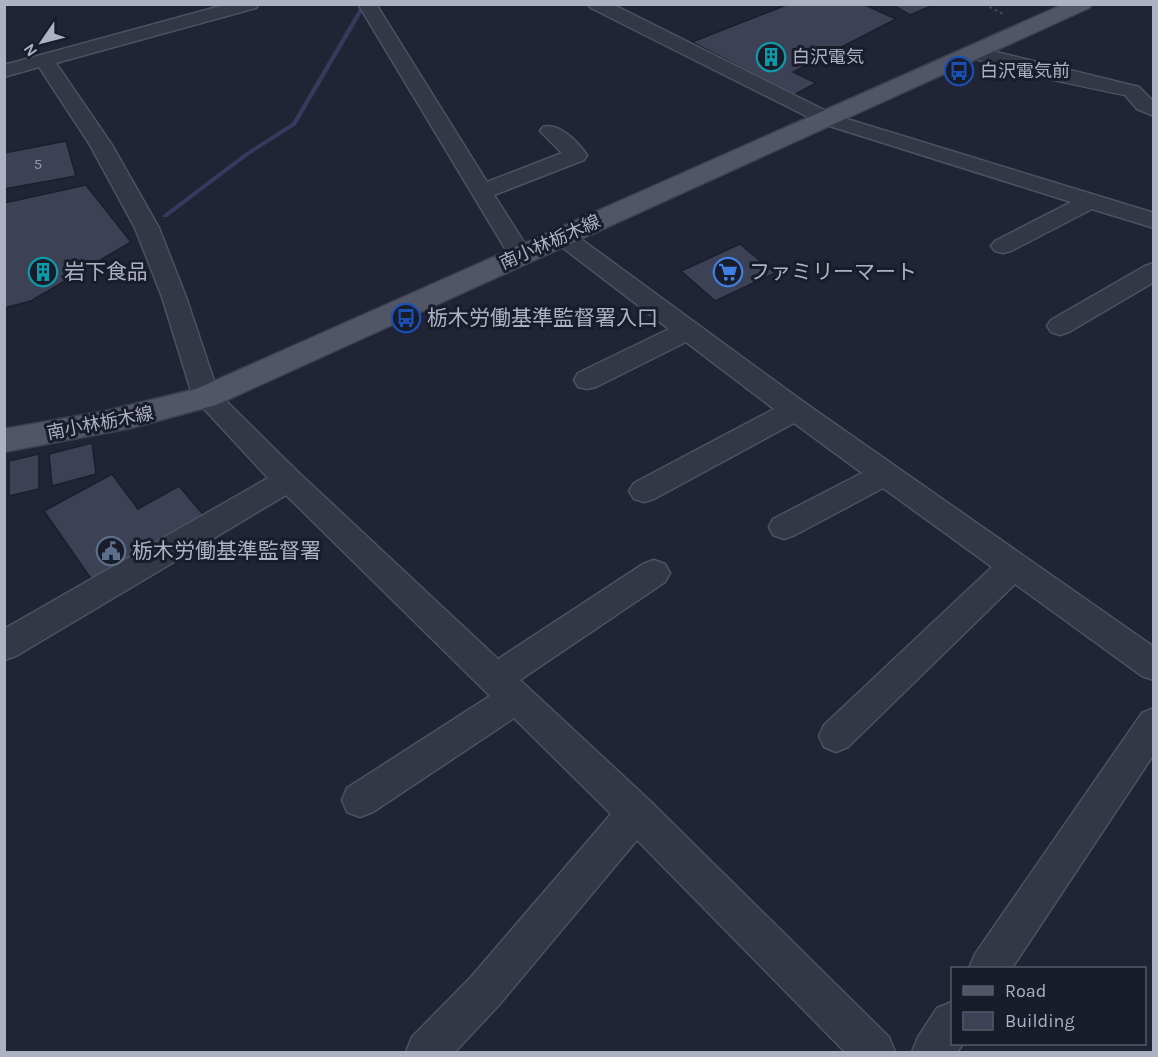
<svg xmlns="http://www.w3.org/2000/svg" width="1158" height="1057" font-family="Karla,'Noto Sans JP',sans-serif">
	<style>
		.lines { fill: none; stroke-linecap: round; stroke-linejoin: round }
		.stream { fill: #353b5c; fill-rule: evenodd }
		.building { fill: #3d4156; stroke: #1b1e2c; stroke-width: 1.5 }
		.minor-casing { stroke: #4e5161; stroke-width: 3 }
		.major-casing { stroke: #3d4050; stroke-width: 3 }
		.path { stroke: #404c54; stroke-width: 2; stroke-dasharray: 3 3; stroke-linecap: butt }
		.minor { fill: #343746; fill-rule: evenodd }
		.major { fill: #525566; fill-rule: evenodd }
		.labels { text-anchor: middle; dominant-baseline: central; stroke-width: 6; stroke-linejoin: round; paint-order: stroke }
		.far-number-label { font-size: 15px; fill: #9295a8 }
		.far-poi-label { font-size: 18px; fill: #aeb1c3; stroke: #191c2a; text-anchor: start }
		.far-street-label { font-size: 18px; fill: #aeb1c3; stroke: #191c2a }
		.poi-label { font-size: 21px; fill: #aeb1c3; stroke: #191c2a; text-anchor: start }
	</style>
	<rect width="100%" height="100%" fill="#202435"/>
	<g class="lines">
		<polygon class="stream" points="362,4 367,4 296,125 249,155 167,217 163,217 163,215 245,153 292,123"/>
	</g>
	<g class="building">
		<polygon points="789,4 863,4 896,19 793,72 816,83 794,95 692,42"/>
		<polygon points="891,4 936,4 910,15"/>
		<polygon points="66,141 76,176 4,189 4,153"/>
		<polygon points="86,185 131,242 31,301 4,308 4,203"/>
		<polygon points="740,244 775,273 715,301 681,271"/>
		<polygon points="92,443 96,474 52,486 49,454"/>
		<polygon points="39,454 39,489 9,496 9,461"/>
		<polygon points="112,474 138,509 179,486 206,518 94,583 44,511"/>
	</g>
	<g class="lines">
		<g class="minor-casing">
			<g id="minor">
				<polygon points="228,4 259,4 256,8 56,63 112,145 159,228 186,297 218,393 298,472 498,659 643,564 654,560 665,564 670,573 665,582 520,680 649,800 889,1037 895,1052 845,1052 637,840 499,1005 455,1052 406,1052 412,1037 471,977 611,814 514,718 373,812 360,817 347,812 342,800 347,788 490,696 286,495 16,656 4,660 4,629 268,478 193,397 162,297 135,228 90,145 39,67 4,77 4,65"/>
				<path d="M 358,4 L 376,4 L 487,182 L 562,153 L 540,131 L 543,127 C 559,122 578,142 587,155 L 584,160 L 494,195 L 532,255 L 528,260 L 520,263 L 512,260 Z"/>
				<polygon points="588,4 612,4 834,115 1154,213 1154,228 1092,209 1011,251 1003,253 995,251 991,246 995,241 1071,202 820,123 591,8"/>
				<path d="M 976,47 L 1139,87 L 1154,102 L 1154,116 L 1137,109 L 1125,95 C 1102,90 975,66 966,53 L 969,49 Z"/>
				<polygon points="562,229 570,231 805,403 1154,647 1154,680 1142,676 1015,584 848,747 836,752 824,747 819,736 824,725 992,567 883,488 795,535 784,539 773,535 769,527 773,519 862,473 794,423 654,499 644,502 634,499 629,491 634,483 774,409 686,342 596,387 587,389 578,387 574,380 578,373 669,329 554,241 550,236 554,231"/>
				<polygon points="1154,263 1154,282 1069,332 1060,335 1051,332 1047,326 1051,320 1145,266"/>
				<polygon points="1154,708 1154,754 1012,968 969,968 975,954 1142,713"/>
				<polygon points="952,1002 952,1044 963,1044 957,1052 912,1052 918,1037 937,1008"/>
			</g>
		</g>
		<g class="major-casing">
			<polygon id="major" points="1064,4 1092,4 1089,8 216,405 131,428 4,452 4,429 106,411 196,389"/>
		</g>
		<polyline class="path" points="984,4 1003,14"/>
		<use href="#minor" class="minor"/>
		<use href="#major" class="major"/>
	</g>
	<defs>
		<g id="building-ring" transform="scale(1.5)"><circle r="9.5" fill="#191c2a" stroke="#0f9aa8" stroke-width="1.5"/><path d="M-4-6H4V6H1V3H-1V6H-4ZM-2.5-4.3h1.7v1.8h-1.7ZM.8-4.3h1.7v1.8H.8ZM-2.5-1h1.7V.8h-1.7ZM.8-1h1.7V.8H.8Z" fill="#0f9aa8"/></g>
		<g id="bus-ring" transform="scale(1.5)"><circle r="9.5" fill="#191c2a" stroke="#1a4fb4" stroke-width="1.5"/><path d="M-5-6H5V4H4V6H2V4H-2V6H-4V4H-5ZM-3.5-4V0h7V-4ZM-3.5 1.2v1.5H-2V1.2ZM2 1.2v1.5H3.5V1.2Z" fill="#1a4fb4"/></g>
		<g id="supermarket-ring" transform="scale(1.5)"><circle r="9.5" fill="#191c2a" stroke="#3f7fe0" stroke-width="1.5"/><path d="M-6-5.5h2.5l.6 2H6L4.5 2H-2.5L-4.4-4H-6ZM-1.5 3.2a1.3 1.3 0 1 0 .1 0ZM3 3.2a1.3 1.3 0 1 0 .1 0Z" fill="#3f7fe0"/></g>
		<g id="civic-ring" transform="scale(1.5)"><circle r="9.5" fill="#191c2a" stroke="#5c6f8a" stroke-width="1.5"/><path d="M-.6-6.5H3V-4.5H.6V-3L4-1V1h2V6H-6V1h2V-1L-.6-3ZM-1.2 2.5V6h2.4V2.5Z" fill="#5c6f8a"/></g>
	</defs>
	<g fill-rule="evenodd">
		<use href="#building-ring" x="771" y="57"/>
		<use href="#bus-ring" x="959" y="71"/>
		<use href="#building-ring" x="43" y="272"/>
		<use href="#supermarket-ring" x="728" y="272"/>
		<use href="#bus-ring" x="406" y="318"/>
		<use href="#civic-ring" x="111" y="551"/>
	</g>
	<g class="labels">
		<g class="far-number-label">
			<text x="38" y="164">5</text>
		</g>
		<g class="far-poi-label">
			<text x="792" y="57">白沢電気</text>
			<text x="980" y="71">白沢電気前</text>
		</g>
		<g class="far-street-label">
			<text transform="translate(550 242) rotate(-24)">南小林栃木線</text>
			<text transform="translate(100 423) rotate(-11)">南小林栃木線</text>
		</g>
		<g class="poi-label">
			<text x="64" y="272">岩下食品</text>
			<text x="749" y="272">ファミリーマート</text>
			<text x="427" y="318">栃木労働基準監督署入口</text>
			<text x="132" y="551">栃木労働基準監督署</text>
		</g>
	</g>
	<rect width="1158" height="1057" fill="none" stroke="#aeb1c3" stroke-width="12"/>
	<rect x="951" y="967" width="195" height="78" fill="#191c2a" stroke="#555867" stroke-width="1.5"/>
	<rect x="963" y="986" width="30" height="9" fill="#525566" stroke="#555867" stroke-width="1.5"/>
	<text x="1005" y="997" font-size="18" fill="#aeb1c3">Road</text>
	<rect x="963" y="1012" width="30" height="18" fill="#3d4156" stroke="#555867" stroke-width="1.5"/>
	<text x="1005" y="1027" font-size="18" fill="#aeb1c3">Building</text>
	<g transform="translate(42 42) rotate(235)" stroke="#191c2a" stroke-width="4.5" paint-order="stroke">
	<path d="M0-4.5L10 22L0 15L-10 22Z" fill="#aeb1c3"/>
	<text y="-9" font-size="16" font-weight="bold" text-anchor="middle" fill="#aeb1c3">N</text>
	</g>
</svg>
